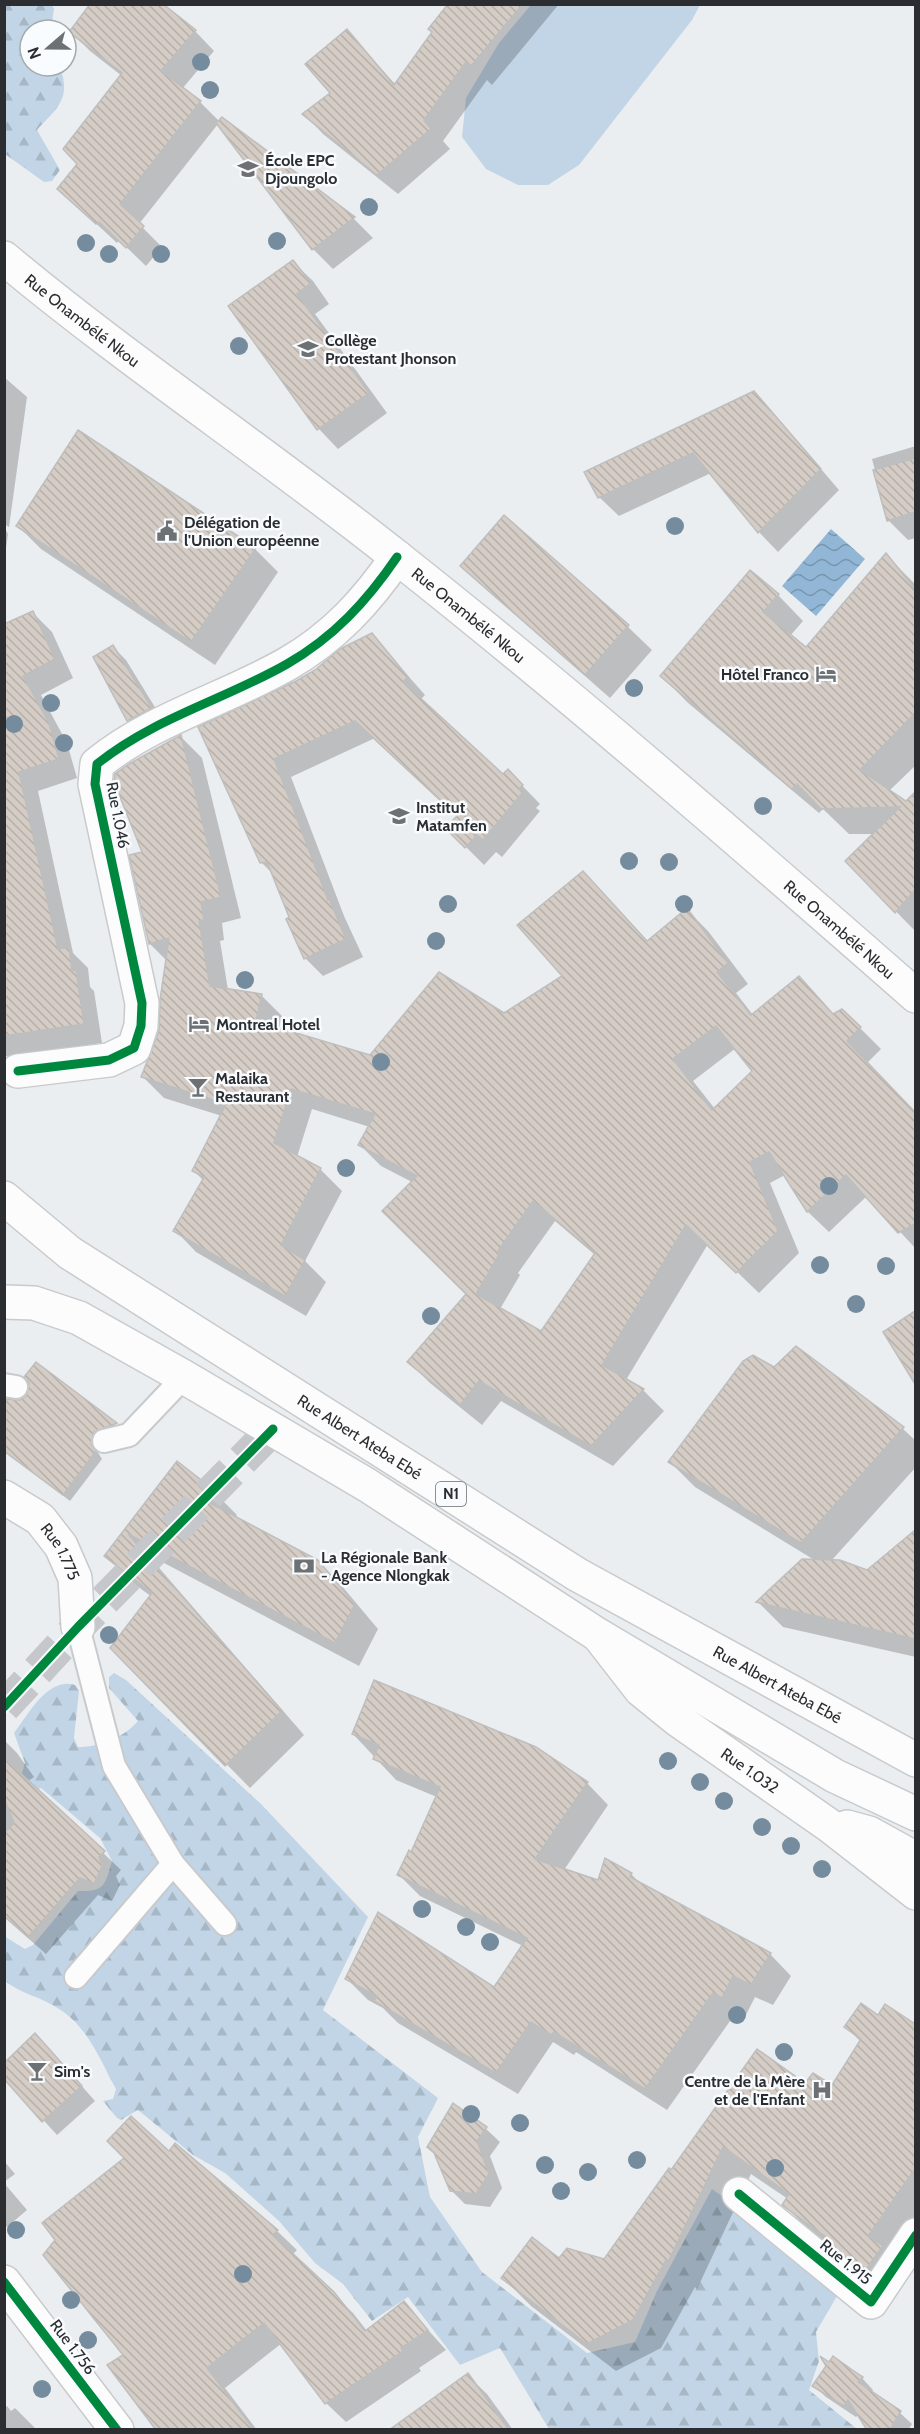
<svg xmlns="http://www.w3.org/2000/svg" width="920" height="2434" font-family="Cabin,sans-serif">
	<style>
		.forest { fill: url(#forest-firs) }
		.garden { fill: #c1d5e6 }
		.water { fill: url(#water-waves) }
		.shadow { fill: #0003; fill-rule: evenodd }
		.building { fill: url(#building-back-hatch); stroke: #bebebe; stroke-width: 1.5; fill-rule: evenodd }
		.lines { fill: none; stroke-linecap: round; stroke-linejoin: round }
		.minor-tunnel { stroke: #c5c7ca; stroke-width: 33; stroke-dasharray: 33 16; stroke-linecap: butt }
		.service-casing { stroke: #c8cacc; stroke-width: 26 }
		.minor-casing { stroke: #c8cacc; stroke-width: 36 }
		.secondary-casing { stroke: #c8cacc; stroke-width: 36 }
		.trunk-casing { stroke: #c8cacc; stroke-width: 36 }
		.service { stroke: #fcfcfd; stroke-width: 22 }
		.minor { stroke: #fcfcfd; stroke-width: 33 }
		.secondary { stroke: #fcfcfd; stroke-width: 33 }
		.trunk { stroke: #fcfcfd; stroke-width: 33 }
		.cycleway-casing { stroke: #f8fcff; stroke-width: 13 }
		.cycleway { stroke: #00873e; stroke-width: 9 }
		.tree { fill: #748c9d }
		.labels { text-anchor: middle; dominant-baseline: central; stroke-width: 5; stroke-linejoin: round; paint-order: stroke }
		.shield { fill: #f8fcff; stroke: #686b6e; stroke-width: 1.5 }
		.shield-label { font-size: 15px; font-weight: bold; fill: #2b2d30 }
		.poi-label { font-size: 16px; font-weight: bold; fill: #2b2d30; stroke: #f8fcff; text-anchor: start }
		.street-label { font-size: 16px; fill: #2b2d30; stroke: #f8fcff }
	</style>
	<defs>
		<pattern id="forest-firs" width="22" height="20" patternUnits="userSpaceOnUse" patternTransform="scale(1.5)"><rect width="22" height="20" fill="#c1d5e6"/><path d="M5 1l3.5 6h-7zM16 11l3.5 6h-7z" fill="#a6b7c6"/></pattern>
		<pattern id="water-waves" width="16" height="10" patternUnits="userSpaceOnUse" patternTransform="scale(1.5)"><rect width="16" height="10" fill="#92b7d6"/><path d="M0 5q4-4 8 0t8 0" fill="none" stroke="#7795ae"/></pattern>
		<pattern id="building-back-hatch" width="6" height="6" patternUnits="userSpaceOnUse" patternTransform="scale(1.5)"><rect width="6" height="6" fill="#d4ccc5"/><path d="M-1 5l2 2M0 0l6 6M5-1l2 2" fill="none" stroke="#b6b0aa"/></pattern>
	</defs>
	<rect width="100%" height="100%" fill="#ebeef1"/>
	<g class="forest">
		<path d="M 4,5 L 52,5 L 54,9 L 51,30 L 30,30 L 30,66 L 38,66 L 62,74 C 70,101 54,111 37,130 L 60,170 L 52,181 L 44,182 L 5,154 Z"/>
		<path d="M 114,1673 L 126,1680 L 261,1804 L 368,1917 L 323,2010 L 438,2098 L 418,2137 L 430,2197 L 482,2272 L 587,2353 L 635,2342 L 657,2291 L 712,2189 L 764,2226 L 762,2236 L 840,2291 L 816,2332 L 819,2361 L 809,2390 L 857,2429 L 549,2429 L 500,2348 L 460,2365 L 408,2297 L 372,2321 L 343,2284 L 315,2263 L 279,2221 L 225,2173 L 193,2155 L 138,2110 L 121,2120 L 117,2118 L 103,2101 L 113,2099 L 116,2089 C 100,2060 88,2027 59,2009 C 42,1997 21,1994 5,1981 L 4,1936 L 25,1949 L 33,1945 L 78,1891 C 105,1892 105,1885 112,1861 L 100,1838 L 41,1788 L 30,1792 L 18,1787 L 25,1763 L 14,1733 C 28,1715 48,1676 75,1685 L 79,1691 L 74,1738 L 78,1747 C 101,1747 123,1738 138,1721 L 109,1688 L 109,1677 Z"/>
	</g>
	<polygon class="garden" points="531,5 700,5 692,20 579,165 548,185 518,185 486,169 462,137 466,98 499,43"/>
	<polygon class="water" points="831,529 865,559 816,616 782,586"/>
	<g class="shadow">
		<polygon points="450,4 559,4 492,85 487,80 443,141 450,149 398,194 323,134 304,114 332,93 347,31 396,85 434,33"/>
		<polygon points="195,31 214,51 182,89 200,102 220,122 222,119 354,219 373,238 333,269 313,249 218,124 139,224 162,247 146,266 119,240 117,243 59,189 79,164 122,76 90,51 71,32"/>
		<polygon points="293,262 313,281 329,304 315,314 387,413 338,449 319,429 230,307"/>
		<polygon points="4,377 27,397 9,527 4,524"/>
		<polygon points="753,393 773,413 839,490 778,552 759,532 711,473 619,516 599,497"/>
		<polygon points="916,446 916,538 908,540 888,520 872,459"/>
		<polygon points="18,526 255,549 278,572 215,665 41,549"/>
		<polygon points="4,527 8,534 5,555 4,555"/>
		<polygon points="886,555 916,585 916,765 889,791 906,803 916,794 916,932 847,861 875,834 849,834 823,809 819,813 687,702 662,676 778,595 803,621 790,636 807,649"/>
		<polygon points="462,566 627,626 652,650 610,698 487,590"/>
		<polygon points="33,613 52,632 73,678 41,695 67,743 77,778 38,791 73,953 88,968 90,987 94,991 102,1043 8,1057 4,1054 4,626"/>
		<polygon points="372,635 425,695 420,700 503,776 508,771 540,804 536,808 540,811 502,857 496,852 484,865 447,828 459,817 375,738 291,777 344,916 363,957 323,976 305,958 274,875 261,862 200,728 297,682"/>
		<polygon points="113,647 126,660 164,722 142,734 129,720"/>
		<path d="M 181,737 L 202,758 L 241,918 L 222,923 L 224,940 L 220,941 L 228,990 L 261,995 L 282,1016 L 279,1029 L 370,1057 L 504,1014 L 648,942 L 687,910 L 708,931 L 748,984 L 736,993 L 753,1015 L 820,999 L 834,1015 L 842,1010 L 881,1049 L 867,1063 L 916,1113 L 916,1249 L 867,1196 L 829,1232 L 808,1212 L 785,1175 L 770,1183 L 799,1253 L 759,1293 L 708,1244 L 626,1380 L 643,1390 L 664,1411 L 613,1466 L 501,1401 L 482,1425 L 430,1383 L 409,1362 L 468,1294 L 412,1182 L 381,1166 L 360,1145 L 370,1127 L 312,1109 L 297,1157 L 321,1170 L 342,1191 L 305,1261 L 326,1282 L 306,1316 L 196,1252 L 175,1230 L 203,1180 L 193,1170 L 222,1116 L 164,1098 L 143,1077 L 160,1032 L 167,961 L 150,944 L 144,853 ZM 736,1048 L 754,1071 L 715,1109 L 693,1081 ZM 555,1221 L 595,1255 L 541,1333 L 500,1309 L 520,1275 L 518,1273 Z"/>
		<polygon points="916,1312 916,1381 885,1332"/>
		<polygon points="796,1348 903,1429 916,1441 916,1467 831,1561 867,1572 916,1532 916,1657 783,1627 758,1602 816,1561 695,1487 670,1462"/>
		<polygon points="36,1364 122,1430 101,1438 97,1451 102,1459 70,1501 4,1451 21,1401 28,1396"/>
		<polygon points="177,1463 213,1491 237,1515 234,1518 317,1561 341,1585 378,1629 359,1666 147,1554 304,1735 250,1788 112,1648 152,1597 129,1580 106,1556"/>
		<polygon points="353,1734 587,1783 608,1805 564,1870 599,1882 631,1874 643,1886 770,1954 791,1976 773,2005 755,1997 744,2019 735,2014 667,2110 576,2052 574,2055 553,2042 518,2094 398,2023 383,2008 368,2000 347,1979 494,1989 523,1946 420,1896 398,1874 412,1854 437,1797 396,1780"/>
		<polygon points="4,1740 17,1753 34,1777 28,1781 121,1870 116,1876 120,1885 112,1901 98,1895 46,1954 4,1917"/>
		<polygon points="886,2006 916,2026 916,2237 897,2262 910,2275 893,2299 842,2255 812,2233 784,2205 788,2199 751,2174 697,2289 695,2287 661,2348 616,2371 531,2306 503,2278 560,2260 605,2261 672,2172 805,2085 832,2087 861,2042 846,2027 879,2017"/>
		<polygon points="49,2049 95,2101 57,2135 4,2077"/>
		<polygon points="454,2105 486,2129 500,2142 490,2156 502,2188 490,2207 465,2204 451,2190"/>
		<polygon points="175,2145 277,2231 297,2250 292,2255 353,2313 367,2331 404,2303 446,2350 419,2368 421,2371 346,2422 326,2403 282,2343 225,2388 257,2430 158,2430 125,2355 169,2153"/>
		<polygon points="4,2161 15,2174 4,2182"/>
		<polygon points="4,2183 27,2210 7,2227 4,2225"/>
		<polygon points="467,2375 487,2394 513,2430 392,2430"/>
		<polygon points="862,2378 873,2390 871,2393 900,2413 912,2424 908,2430 869,2430 859,2414 856,2417 826,2397 814,2386"/>
		<polygon points="7,2406 11,2411 15,2408 37,2430 4,2430 4,2409"/>
	</g>
	<g class="building">
		<polygon points="90,4 163,4 196,30 161,71 201,101 120,204 144,226 126,248 99,222 96,224 57,189 77,164 63,149 122,73 69,32"/>
		<polygon points="448,4 523,4 471,66 466,62 424,120 431,129 377,175 302,114 330,93 305,64 347,29 394,85 432,32 428,29"/>
		<polygon points="222,117 355,217 312,250 216,123"/>
		<polygon points="293,260 311,283 297,294 369,393 317,430 228,306"/>
		<polygon points="754,391 821,469 758,533 693,453 598,498 584,472"/>
		<polygon points="78,430 256,548 191,642 16,526"/>
		<polygon points="915,458 915,512 887,521 873,470"/>
		<polygon points="504,515 629,625 585,675 460,566"/>
		<polygon points="886,553 915,589 915,713 860,770 906,801 915,792 915,890 895,913 845,861 900,807 821,809 797,784 792,789 660,676 750,570 779,594 763,612 806,647"/>
		<polygon points="33,611 55,659 23,676 49,723 59,759 19,772 58,949 69,947 72,971 76,970 84,1024 4,1036 4,624"/>
		<polygon points="372,633 408,677 403,682 503,774 508,769 523,785 519,789 523,792 483,840 477,835 465,848 445,828 457,816 355,721 274,759 328,900 329,899 346,939 304,959 286,919 289,917 267,862 260,863 198,727 296,681 315,670 340,649"/>
		<polygon points="113,645 152,708 127,721 93,657"/>
		<path d="M 181,735 L 221,897 L 201,902 L 204,920 L 199,921 L 210,986 L 262,994 L 256,1021 L 370,1055 L 439,972 L 504,1013 L 562,976 L 517,925 L 583,871 L 647,941 L 687,908 L 728,963 L 717,972 L 751,1015 L 799,976 L 833,1014 L 842,1009 L 861,1027 L 847,1041 L 915,1112 L 915,1224 L 898,1233 L 846,1175 L 807,1212 L 769,1152 L 750,1162 L 778,1231 L 736,1273 L 686,1225 L 602,1365 L 644,1389 L 591,1446 L 479,1381 L 460,1405 L 407,1362 L 466,1294 L 382,1211 L 417,1176 L 358,1145 L 375,1114 L 291,1089 L 274,1143 L 321,1168 L 281,1245 L 305,1260 L 285,1296 L 173,1231 L 204,1177 L 192,1171 L 226,1104 L 141,1077 L 159,1031 L 160,1000 L 169,938 L 149,944 L 129,855 L 142,852 L 114,782 L 115,774 L 129,764 ZM 716,1026 L 752,1071 L 712,1110 L 673,1059 ZM 533,1201 L 595,1253 L 541,1331 L 476,1294 L 500,1253 L 498,1251 Z"/>
		<polygon points="915,1311 915,1384 883,1332"/>
		<polygon points="796,1346 904,1427 801,1543 668,1462 743,1361 753,1355 774,1367"/>
		<polygon points="36,1362 117,1423 94,1432 91,1444 96,1451 63,1495 4,1451 4,1403 7,1399 20,1400 27,1395 29,1383 24,1377"/>
		<polygon points="177,1461 214,1490 206,1501 318,1560 355,1604 335,1643 128,1534 282,1711 225,1766 110,1648 152,1593 104,1556"/>
		<polygon points="915,1530 915,1639 756,1602 802,1559 840,1560 867,1570"/>
		<polygon points="374,1680 536,1747 588,1782 535,1859 598,1880 605,1858 632,1873 630,1877 771,1953 751,1985 733,1976 722,1998 713,1993 645,2089 554,2032 551,2035 531,2022 496,2073 374,2001 377,1996 345,1979 378,1912 494,1987 527,1938 397,1875 409,1850 411,1852 440,1787 373,1759 379,1745 352,1734"/>
		<polygon points="4,1758 105,1851 99,1857 102,1866 94,1884 80,1878 28,1937 4,1916 4,1833 14,1823 4,1798"/>
		<polygon points="861,2003 878,2015 885,2004 915,2024 915,2169 868,2236 883,2246 864,2272 828,2243 830,2240 782,2205 789,2194 723,2147 668,2262 666,2260 633,2320 587,2344 501,2278 532,2237 559,2258 567,2248 604,2259 669,2168 671,2170 757,2049 805,2083 813,2073 832,2085 861,2039 844,2027"/>
		<polygon points="35,2033 82,2086 42,2122 4,2079 4,2063"/>
		<polygon points="453,2103 487,2127 477,2141 489,2174 476,2194 450,2191 434,2153 427,2147"/>
		<polygon points="131,2116 169,2151 175,2143 278,2230 273,2235 334,2292 365,2331 404,2301 428,2330 401,2348 403,2351 325,2404 264,2323 207,2368 254,2430 156,2430 107,2365 123,2355 43,2255 55,2240 42,2223 124,2158 107,2141"/>
		<polygon points="820,2356 829,2362 833,2356 851,2369 863,2377 858,2382 901,2411 890,2430 867,2430 848,2400 844,2406 812,2386 826,2366"/>
		<polygon points="468,2373 509,2430 389,2430"/>
	</g>
	<g class="lines">
		<polyline class="minor-tunnel" points="4,1707 78,1627 273,1429"/>
		<g class="service-casing">
			<g id="service">
				<polyline points="4,1385 16,1387"/>
				<polyline points="104,1441 129,1435 184,1377"/>
				<polyline points="78,1627 114,1766 173,1864 225,1924"/>
				<polyline points="76,1977 173,1864"/>
			</g>
		</g>
		<g class="minor-casing">
			<g id="minor">
				<path d="M 18,1071 L 109,1060 L 134,1048 L 141,1026 L 142,1003 L 95,784 L 97,764 C 154,718 224,700 287,664 C 334,637 367,601 397,557"/>
				<path id="s1" d="M 4,1497 L 40,1519 L 61,1546 L 75,1578 L 78,1627"/>
				<polyline points="739,2194 871,2302 916,2235"/>
				<polyline points="4,2282 117,2430"/>
			</g>
		</g>
		<g class="secondary-casing">
			<g id="secondary">
				<path id="s2" d="M 4,258 C 131,364 269,455 398,558 C 575,698 746,847 916,996"/>
				<path id="s3" d="M 599,1636 L 641,1690 L 678,1720 L 830,1826 L 916,1893"/>
				<polyline points="847,1827 869,1833 916,1859"/>
			</g>
		</g>
		<g class="trunk-casing">
			<g id="trunk">
				<path id="s4" d="M 4,1198 L 70,1253 L 578,1575 L 916,1760"/>
				<polyline points="4,1302 34,1303 79,1318 184,1377 367,1485 598,1635 835,1776 916,1814"/>
			</g>
		</g>
		<use href="#service" class="service"/>
		<use href="#minor" class="minor"/>
		<use href="#secondary" class="secondary"/>
		<use href="#trunk" class="trunk"/>
		<g class="cycleway-casing">
			<g id="cycleway">
				<path d="M 18,1071 L 109,1060 L 134,1048 L 141,1026 L 142,1003 L 95,784 L 97,764 C 154,718 224,700 287,664 C 334,637 367,601 397,557"/>
				<polyline points="4,1707 78,1627 273,1429"/>
				<polyline points="739,2194 871,2302 916,2235"/>
				<polyline points="4,2282 117,2430"/>
			</g>
		</g>
		<use href="#cycleway" class="cycleway"/>
	</g>
	<g class="tree">
		<circle cx="201" cy="62" r="9"/>
		<circle cx="210" cy="90" r="9"/>
		<circle cx="369" cy="207" r="9"/>
		<circle cx="277" cy="241" r="9"/>
		<circle cx="86" cy="243" r="9"/>
		<circle cx="109" cy="254" r="9"/>
		<circle cx="161" cy="254" r="9"/>
		<circle cx="239" cy="346" r="9"/>
		<circle cx="675" cy="526" r="9"/>
		<circle cx="634" cy="688" r="9"/>
		<circle cx="51" cy="703" r="9"/>
		<circle cx="14" cy="724" r="9"/>
		<circle cx="64" cy="743" r="9"/>
		<circle cx="763" cy="806" r="9"/>
		<circle cx="629" cy="861" r="9"/>
		<circle cx="669" cy="862" r="9"/>
		<circle cx="448" cy="904" r="9"/>
		<circle cx="684" cy="904" r="9"/>
		<circle cx="436" cy="941" r="9"/>
		<circle cx="245" cy="980" r="9"/>
		<circle cx="381" cy="1062" r="9"/>
		<circle cx="346" cy="1168" r="9"/>
		<circle cx="829" cy="1186" r="9"/>
		<circle cx="820" cy="1265" r="9"/>
		<circle cx="886" cy="1266" r="9"/>
		<circle cx="856" cy="1304" r="9"/>
		<circle cx="431" cy="1316" r="9"/>
		<circle cx="109" cy="1635" r="9"/>
		<circle cx="668" cy="1761" r="9"/>
		<circle cx="700" cy="1782" r="9"/>
		<circle cx="724" cy="1801" r="9"/>
		<circle cx="762" cy="1827" r="9"/>
		<circle cx="791" cy="1846" r="9"/>
		<circle cx="822" cy="1869" r="9"/>
		<circle cx="422" cy="1909" r="9"/>
		<circle cx="466" cy="1927" r="9"/>
		<circle cx="490" cy="1942" r="9"/>
		<circle cx="737" cy="2015" r="9"/>
		<circle cx="784" cy="2052" r="9"/>
		<circle cx="471" cy="2114" r="9"/>
		<circle cx="520" cy="2123" r="9"/>
		<circle cx="637" cy="2160" r="9"/>
		<circle cx="545" cy="2165" r="9"/>
		<circle cx="775" cy="2168" r="9"/>
		<circle cx="588" cy="2172" r="9"/>
		<circle cx="561" cy="2191" r="9"/>
		<circle cx="16" cy="2230" r="9"/>
		<circle cx="243" cy="2274" r="9"/>
		<circle cx="71" cy="2300" r="9"/>
		<circle cx="88" cy="2340" r="9"/>
		<circle cx="42" cy="2389" r="9"/>
	</g>
	<defs>
		<g id="school-bare" transform="scale(1.62)"><path d="M0-5L7-2L0 1L-7-2ZM-4 1L0 2.5L4 1V4Q0 6-4 4Z" fill="#6e7174" stroke="#f8fcff" stroke-width="2.5" paint-order="stroke"/></g>
		<g id="civic-bare" transform="scale(1.62)"><path d="M-.6-6.5H3V-4.5H.6V-3L4-1V1h2V6H-6V1h2V-1L-.6-3ZM-1.2 2.5V6h2.4V2.5Z" fill="#6e7174" stroke="#f8fcff" stroke-width="2.5" paint-order="stroke"/></g>
		<g id="hotel-bare" transform="scale(1.62)"><path d="M-6-4.5h1.5V1H6V5H4.5V3h-9V5H-6ZM-4 0a1.8 1.8 0 1 1 3.6 0ZM.5 0V-2.5h3Q6-2.5 6 0Z" fill="#6e7174" stroke="#f8fcff" stroke-width="2.5" paint-order="stroke"/></g>
		<g id="university-bare" transform="scale(1.62)"><path d="M0-5L7-2L0 1L-7-2ZM-4 1L0 2.5L4 1V4Q0 6-4 4Z" fill="#6e7174" stroke="#f8fcff" stroke-width="2.5" paint-order="stroke"/></g>
		<g id="bar-bare" transform="scale(1.62)"><path d="M-6-5H6L.8 .8V4.5H3.5V6h-7V4.5H-.8V.8Z" fill="#6e7174" stroke="#f8fcff" stroke-width="2.5" paint-order="stroke"/></g>
		<g id="bank-bare" transform="scale(1.62)"><path d="M-6-4H6V4H-6ZM0-2.3a2.3 2.3 0 1 0 0 4.6a2.3 2.3 0 1 0 0-4.6Z" fill="#6e7174" stroke="#f8fcff" stroke-width="2.5" paint-order="stroke"/></g>
		<g id="hospital-bare" transform="scale(1.62)"><path d="M-5-5h3v3.5h4V-5h3V5h-3V1.5h-4V5h-3Z" fill="#6e7174" stroke="#f8fcff" stroke-width="2.5" paint-order="stroke"/></g>
	</defs>
	<g fill-rule="evenodd">
		<use href="#school-bare" x="248" y="169"/>
		<use href="#school-bare" x="308" y="349"/>
		<use href="#civic-bare" x="167" y="531"/>
		<use href="#hotel-bare" x="826" y="674"/>
		<use href="#university-bare" x="399" y="816"/>
		<use href="#hotel-bare" x="199" y="1024"/>
		<use href="#bar-bare" x="198" y="1087"/>
		<use href="#bank-bare" x="304" y="1566"/>
		<use href="#bar-bare" x="37" y="2071"/>
		<use href="#hospital-bare" x="822" y="2090"/>
	</g>
	<g class="labels">
		<rect class="shield" x="436" y="1482" width="30" height="24" rx="4.5"/>
		<g class="shield-label">
			<text x="451" y="1494">N1</text>
		</g>
		<g class="poi-label">
			<text x="265" y="160">École EPC<tspan x="265" dy="18">Djoungolo</tspan></text>
			<text x="325" y="340">Collège<tspan x="325" dy="18">Protestant Jhonson</tspan></text>
			<text x="184" y="522">Délégation de<tspan x="184" dy="18">l'Union européenne</tspan></text>
			<text x="809" y="674" text-anchor="end">Hôtel Franco</text>
			<text x="416" y="807">Institut<tspan x="416" dy="18">Matamfen</tspan></text>
			<text x="216" y="1024">Montreal Hotel</text>
			<text x="215" y="1078">Malaika<tspan x="215" dy="18">Restaurant</tspan></text>
			<text x="321" y="1557">La Régionale Bank<tspan x="321" dy="18">- Agence Nlongkak</tspan></text>
			<text x="54" y="2071">Sim's</text>
			<text x="805" y="2081" text-anchor="end">Centre de la Mère<tspan x="805" dy="18">et de l'Enfant</tspan></text>
		</g>
		<g class="street-label">
			<text stroke="none"><textPath href="#s2" startOffset="100">Rue Onambélé Nkou</textPath></text>
			<text stroke="none"><textPath href="#s2" startOffset="586">Rue Onambélé Nkou</textPath></text>
			<text transform="translate(118 815) rotate(79)">Rue 1.046</text>
			<text stroke="none"><textPath href="#s2" startOffset="1072">Rue Onambélé Nkou</textPath></text>
			<text stroke="none"><textPath href="#s4" startOffset="429">Rue Albert Ateba Ebé</textPath></text>
			<text stroke="none"><textPath href="#s1" startOffset="81">Rue 1.775</textPath></text>
			<text stroke="none"><textPath href="#s4" startOffset="915">Rue Albert Ateba Ebé</textPath></text>
			<text stroke="none"><textPath href="#s3" startOffset="204">Rue 1.032</textPath></text>
			<text transform="translate(846 2262) rotate(39)">Rue 1.915</text>
			<text transform="translate(73 2347) rotate(53)">Rue 1.756</text>
		</g>
	</g>
	<rect width="920" height="2434" fill="none" stroke="#2b2d30" stroke-width="12"/>
	<g transform="translate(48 48) rotate(250)"><circle r="28" fill="#f8fcff" stroke="#a6a9ac" stroke-width="1.5"/>
	<path d="M0-4.5L10 22L0 15L-10 22Z" fill="#6e7174"/>
	<text y="-9" font-size="16" font-weight="bold" text-anchor="middle" fill="#2b2d30">N</text>
	</g>
</svg>
